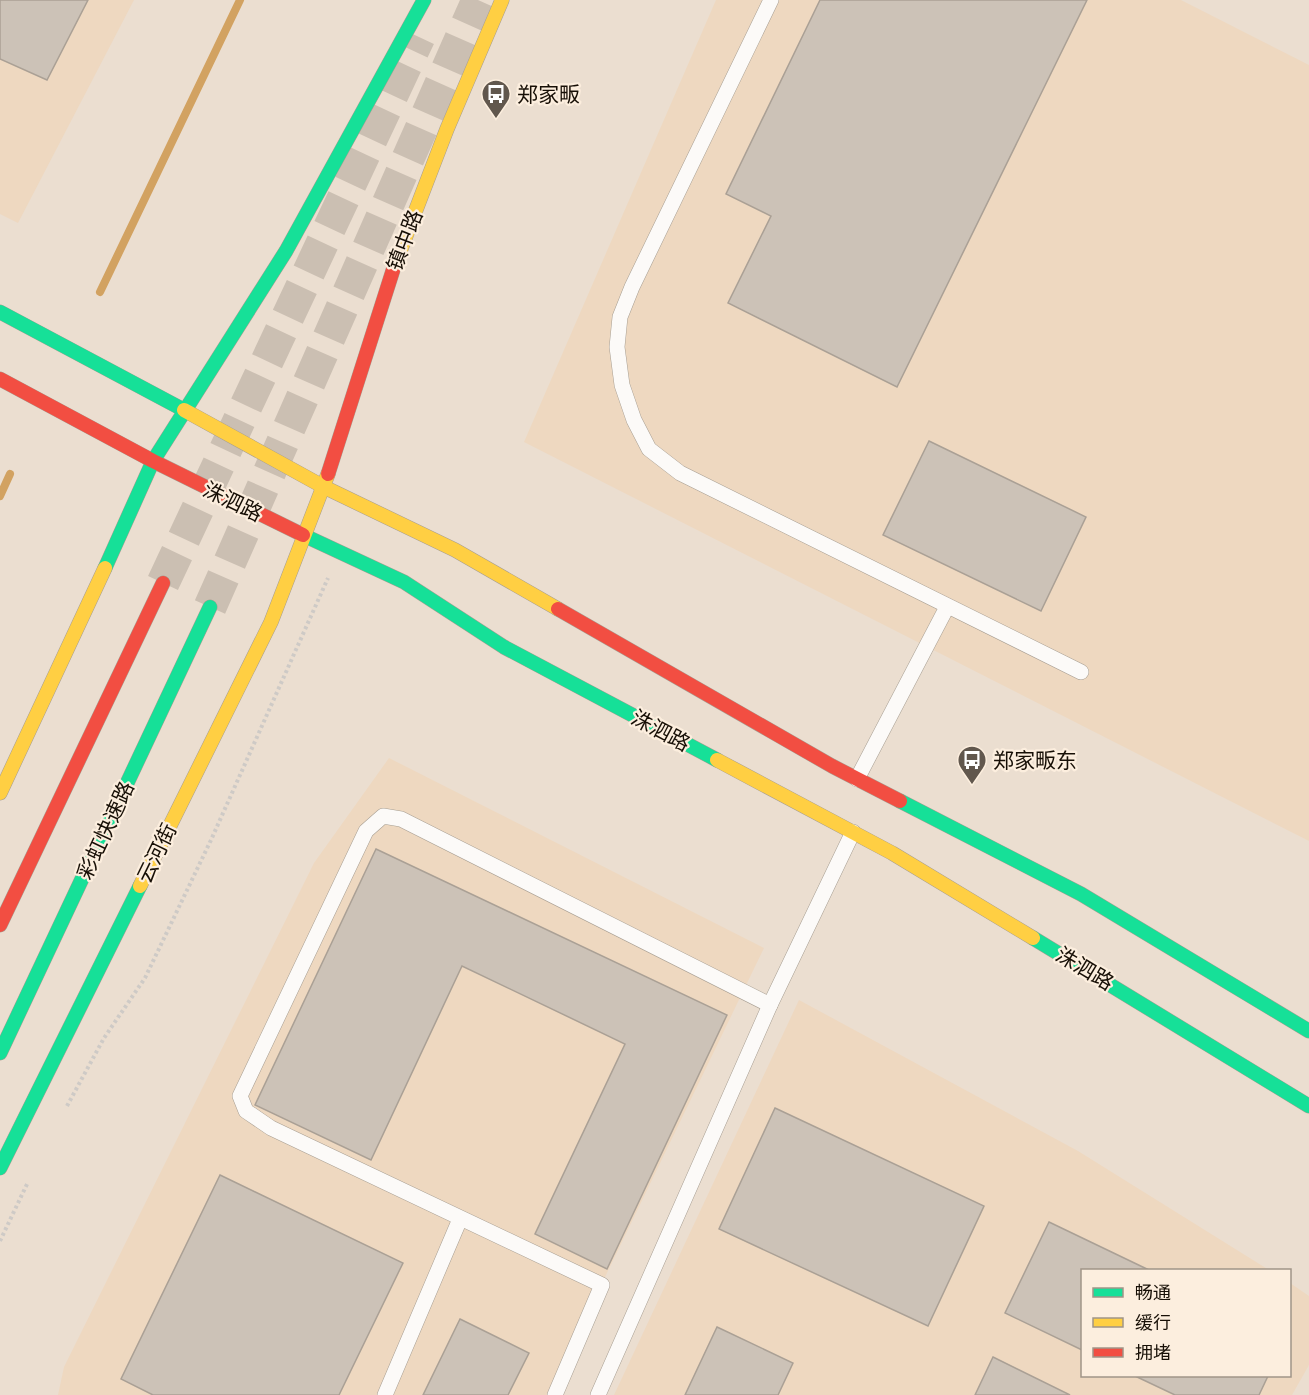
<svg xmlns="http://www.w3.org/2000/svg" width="1309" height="1395" font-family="'Asap Condensed','Noto Sans SC',sans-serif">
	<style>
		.built { fill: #eed8c0 }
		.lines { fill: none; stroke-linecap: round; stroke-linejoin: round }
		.stream { stroke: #d2a261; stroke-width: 8 }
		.building { fill: #ccc2b7; stroke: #aaa095; stroke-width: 1.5 }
		.highway-tunnel { stroke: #cbbfb2; stroke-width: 33; stroke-dasharray: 33 16; stroke-linecap: butt }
		.lane-casing { stroke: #a79e92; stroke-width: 16 }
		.fast-casing { stroke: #a79e92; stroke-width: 15 }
		.slow-casing { stroke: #a79e92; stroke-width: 15 }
		.jam-casing { stroke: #a79e92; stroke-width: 15 }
		.path { stroke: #cecac6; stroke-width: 4; stroke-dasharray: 3 3; stroke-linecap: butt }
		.lane { stroke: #fcfaf8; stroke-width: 15 }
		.fast { stroke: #16e098; stroke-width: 14 }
		.slow { stroke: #ffcf43; stroke-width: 14 }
		.jam { stroke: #f24e42; stroke-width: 14 }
		.labels { text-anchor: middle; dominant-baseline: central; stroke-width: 4.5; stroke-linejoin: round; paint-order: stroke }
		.poi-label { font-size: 21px; fill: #170f06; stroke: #fceede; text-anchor: start }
		.street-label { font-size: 21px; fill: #170f06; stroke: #fceede }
	</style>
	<rect width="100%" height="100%" fill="#ebded0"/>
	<g class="built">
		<polygon points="0,0 134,0 18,223 0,214"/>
		<polygon points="716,0 1181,0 1309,65 1309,841 524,442"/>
		<polygon points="389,758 764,948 548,1395 58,1395 64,1367 314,863"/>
		<polygon points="799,1000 1078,1151 1269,1270 1082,1270 1082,1376 1290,1376 1290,1283 1309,1296 1309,1365 1292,1395 614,1395"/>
	</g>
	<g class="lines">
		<g class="stream">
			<polyline points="100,292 240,0"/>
			<polyline points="0,496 10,474"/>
		</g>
	</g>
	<g class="building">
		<polygon points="0,0 88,0 47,80 0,59"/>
		<polygon points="820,0 1087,0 897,387 728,303 771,216 726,194"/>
		<polygon points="929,441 1086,517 1041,611 883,535"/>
		<polygon points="376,849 727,1015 607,1269 535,1234 625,1044 462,966 371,1160 255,1105"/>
		<polygon points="775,1108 984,1206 928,1326 719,1229"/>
		<polygon points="220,1175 403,1263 339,1395 153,1395 121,1379"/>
		<polygon points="1049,1222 1149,1270 1082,1270 1082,1350 1005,1313"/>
		<polygon points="460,1319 529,1353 508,1395 423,1395"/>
		<polygon points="717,1327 793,1363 778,1395 685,1395"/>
		<polygon points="993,1357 1070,1395 975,1395"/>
		<polygon points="1135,1376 1268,1376 1259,1395 1175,1395"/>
	</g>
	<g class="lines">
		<g class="highway-tunnel">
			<polyline points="163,583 419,37"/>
			<polyline points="210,607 478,0"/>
		</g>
		<g class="lane-casing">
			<g id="lane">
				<polyline points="771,0 632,287 620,317 617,347 622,385 634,420 649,449 680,473 1081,672"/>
				<polyline points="857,779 947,607"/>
				<polyline points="385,1395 460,1219"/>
				<polyline points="555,1395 602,1285 271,1128 246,1111 240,1096 366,831 383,816 401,819 770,1005"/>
				<polyline points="598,1395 770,1005 853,832"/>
			</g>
		</g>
		<g class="fast-casing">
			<g id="fast">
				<polyline points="0,312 184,410"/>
				<polyline points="303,535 404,582 504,647 717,760"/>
				<polyline points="105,568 153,461 286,251 424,0"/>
				<polyline points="900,801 1081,894 1309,1031"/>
				<polyline points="1033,938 1309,1106"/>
				<polyline points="0,1053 210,607"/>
				<polyline points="0,1168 140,886"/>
			</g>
		</g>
		<g class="slow-casing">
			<g id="slow">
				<polyline points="394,267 447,129 502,0"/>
				<polyline points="184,410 324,487 455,550 558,609"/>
				<polyline points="717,760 892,853 1033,938"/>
				<polyline points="0,793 105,568"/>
				<polyline points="140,886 271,622 328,474"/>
			</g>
		</g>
		<g class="jam-casing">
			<g id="jam">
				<polyline points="0,379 153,461 303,535"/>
				<polyline points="328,474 394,267"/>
				<polyline points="558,609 832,766 900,801"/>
				<polyline points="0,925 163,583"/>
			</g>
		</g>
		<g class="path">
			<polyline points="67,1106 104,1038 145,978 211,840 328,578"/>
			<polyline points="0,1241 28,1182"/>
		</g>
		<use href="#lane" class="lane"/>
		<use href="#fast" class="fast"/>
		<use href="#slow" class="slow"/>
		<use href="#jam" class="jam"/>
	</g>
	<defs>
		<g id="bus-pin" transform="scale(1.5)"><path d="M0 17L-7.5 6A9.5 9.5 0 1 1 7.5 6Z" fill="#61574d" stroke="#fceede"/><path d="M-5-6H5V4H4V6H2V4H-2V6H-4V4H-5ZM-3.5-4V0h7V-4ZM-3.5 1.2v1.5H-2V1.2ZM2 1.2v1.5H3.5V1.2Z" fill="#fff"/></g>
	</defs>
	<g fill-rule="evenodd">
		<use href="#bus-pin" x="496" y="94"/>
		<use href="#bus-pin" x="972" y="760"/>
	</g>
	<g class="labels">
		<g class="poi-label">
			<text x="517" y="94">郑家畈</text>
			<text x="993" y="760">郑家畈东</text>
		</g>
		<g class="street-label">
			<text transform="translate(404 240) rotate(-69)">镇中路</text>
			<text transform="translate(233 501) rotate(26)">洙泗路</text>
			<text transform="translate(661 730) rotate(28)">洙泗路</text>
			<text transform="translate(105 830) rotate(-65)">彩虹快速路</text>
			<text transform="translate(156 853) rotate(-64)">云河街</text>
			<text transform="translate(1085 968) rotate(31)">洙泗路</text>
		</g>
	</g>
	<rect x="1081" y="1269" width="210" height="108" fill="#fceede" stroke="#a09588" stroke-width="1.5"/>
	<rect x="1093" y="1288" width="30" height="9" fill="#16e098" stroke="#a09588" stroke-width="1.5"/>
	<text x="1135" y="1299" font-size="18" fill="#170f06">畅通</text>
	<rect x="1093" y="1318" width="30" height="9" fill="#ffcf43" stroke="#a09588" stroke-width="1.5"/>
	<text x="1135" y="1329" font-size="18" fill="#170f06">缓行</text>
	<rect x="1093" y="1348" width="30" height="9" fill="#f24e42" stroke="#a09588" stroke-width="1.5"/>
	<text x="1135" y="1359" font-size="18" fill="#170f06">拥堵</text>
</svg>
